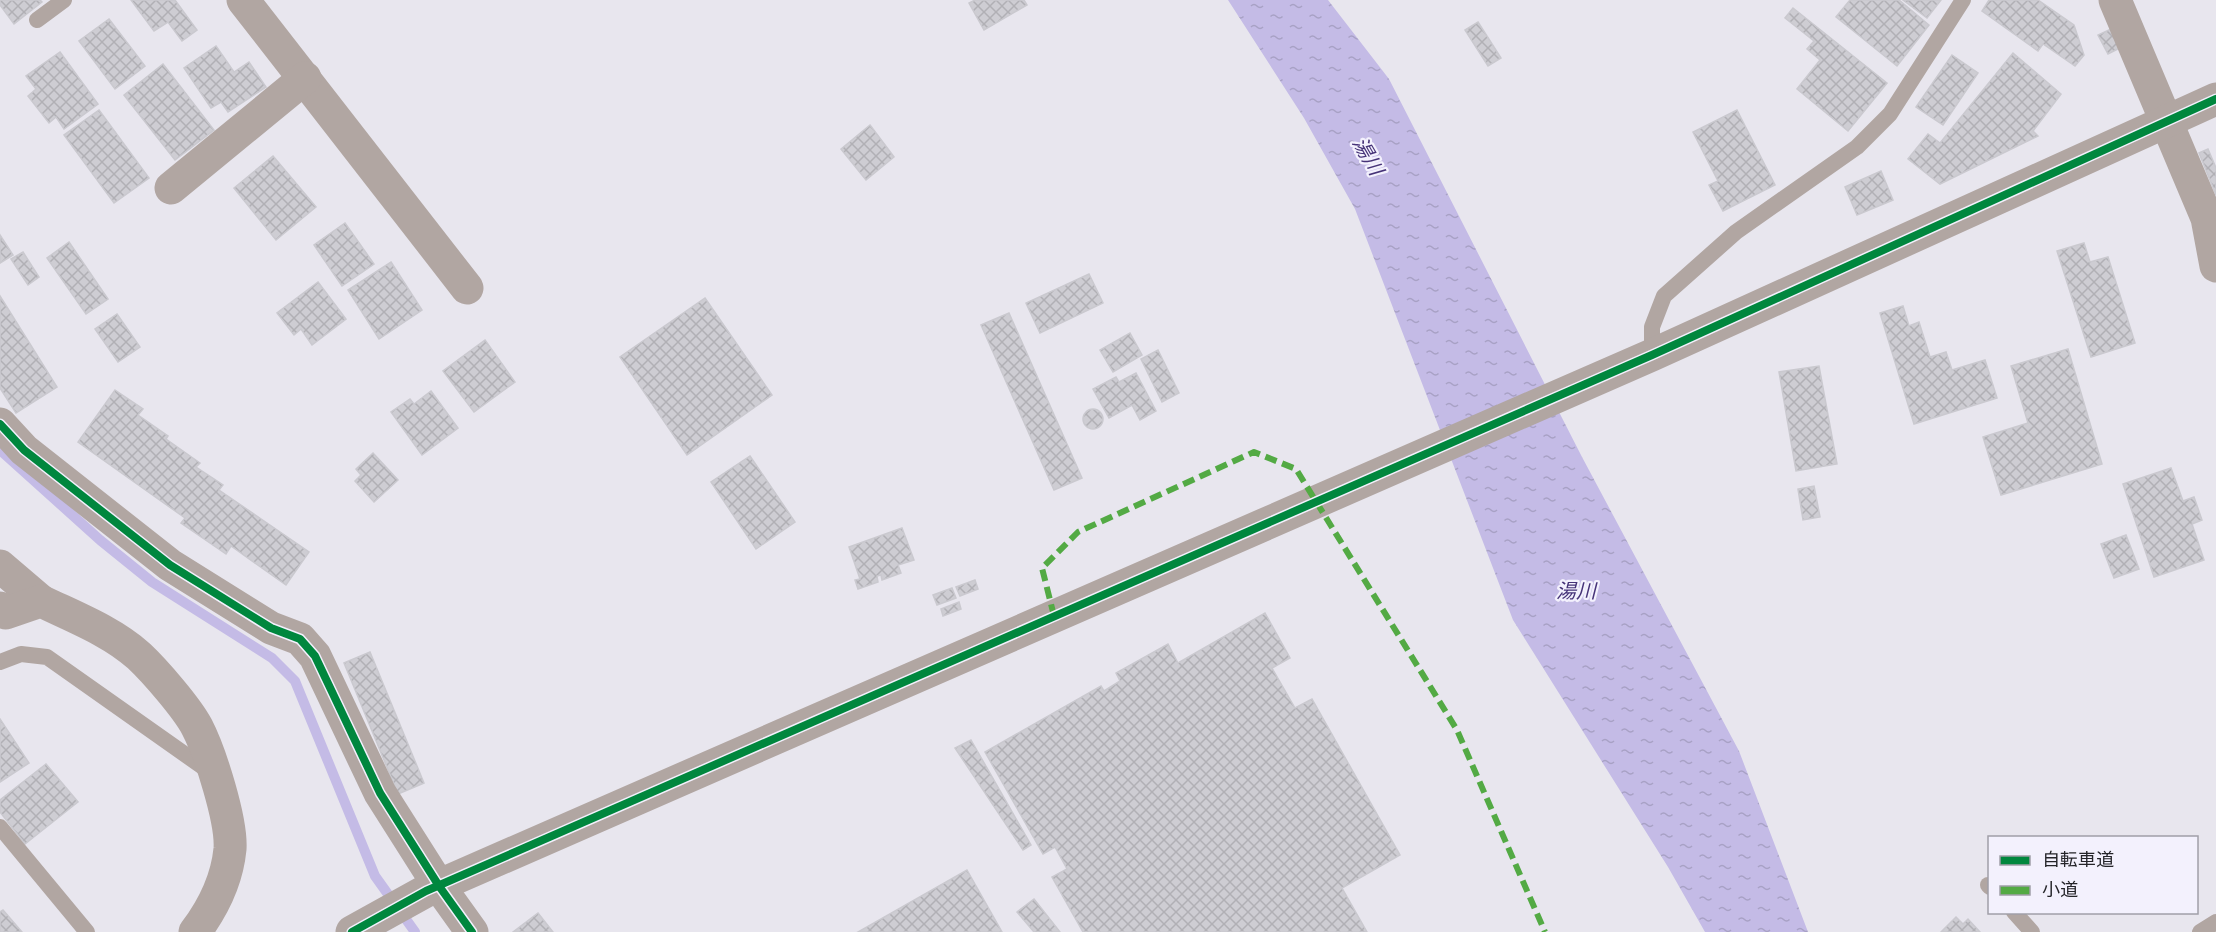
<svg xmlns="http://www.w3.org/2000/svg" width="2216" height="932" font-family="'Fira Sans','Noto Sans JP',sans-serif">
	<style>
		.water { fill: url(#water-ripples) }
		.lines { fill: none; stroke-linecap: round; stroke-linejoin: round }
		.stream { stroke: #c4bbe6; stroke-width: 10 }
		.building { fill: url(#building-cross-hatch); stroke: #cac9cf; stroke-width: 1.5 }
		.service { stroke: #b1a6a2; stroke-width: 16 }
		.minor { stroke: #b1a6a2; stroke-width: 33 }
		.tertiary { stroke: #b1a6a2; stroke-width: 33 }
		.quiet { stroke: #53aa44; stroke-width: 6; stroke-dasharray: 12 6; stroke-linecap: butt }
		.cycleway-casing { stroke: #f3f1fd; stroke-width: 11 }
		.cycleway { stroke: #00873e; stroke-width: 8 }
		.labels { text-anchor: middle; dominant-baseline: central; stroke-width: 4.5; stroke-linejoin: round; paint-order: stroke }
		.water-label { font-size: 20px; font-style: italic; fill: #463378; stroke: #f3f1fd }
	</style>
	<defs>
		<pattern id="water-ripples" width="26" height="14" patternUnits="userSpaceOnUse" patternTransform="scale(1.5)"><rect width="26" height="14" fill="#c4bbe6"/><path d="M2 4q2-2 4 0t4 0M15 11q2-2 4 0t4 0" fill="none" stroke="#a8a1c5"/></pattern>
		<pattern id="building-cross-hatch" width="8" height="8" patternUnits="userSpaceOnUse" patternTransform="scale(1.5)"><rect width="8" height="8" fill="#cecdd3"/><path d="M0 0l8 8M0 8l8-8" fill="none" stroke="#b1b0b5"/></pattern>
	</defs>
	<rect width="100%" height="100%" fill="#e8e6ee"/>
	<polygon class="water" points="1228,0 1328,0 1389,79 1582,457 1739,751 1808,932 1705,932 1668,867 1513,620 1355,209 1304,118"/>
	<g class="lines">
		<polyline class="stream" points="0,450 100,540 152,582 272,658 295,681 375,876 415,932"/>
	</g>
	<g class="building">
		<polygon points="0,0 40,0 42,2 14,24 0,5"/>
		<polygon points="131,0 175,0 197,30 182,41 168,22 154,31"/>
		<polygon points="975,0 1024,0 1027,5 984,30 969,3"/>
		<polygon points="1850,0 1899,0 1929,25 1897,66 1836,17"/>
		<polygon points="1903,0 1941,0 1927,18"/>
		<polygon points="1989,0 2038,0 2074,25 2084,55 2075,66 2043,44 2038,51 1982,11"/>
		<polygon points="1793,8 1887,83 1848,131 1797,89 1820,60 1807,49 1814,41 1785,18"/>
		<polygon points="109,19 145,66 115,89 79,41"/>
		<polygon points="1478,22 1501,58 1488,66 1465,30"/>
		<polygon points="2111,29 2120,48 2108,54 2098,35"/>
		<polygon points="216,46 234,72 249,62 266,87 228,112 221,102 211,108 184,68"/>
		<polygon points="60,52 98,104 64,129 56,117 49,123 28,96 36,89 26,76"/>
		<polygon points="2013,53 2061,94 2033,131 2038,136 1940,184 1908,159 1928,134 1940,143"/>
		<polygon points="1952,55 1978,73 1943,125 1916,107"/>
		<polygon points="163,64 214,130 175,160 124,95"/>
		<polygon points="99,110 149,178 114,203 64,135"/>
		<polygon points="1737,110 1775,185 1723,211 1709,185 1718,181 1693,132"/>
		<polygon points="870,125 894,157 866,180 841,149"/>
		<polygon points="2208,149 2216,168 2216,195 2199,153"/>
		<polygon points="273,156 316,207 276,240 234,188"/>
		<polygon points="1881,171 1893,200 1857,215 1845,187"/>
		<polygon points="345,223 374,264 342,286 314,245"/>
		<polygon points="0,235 13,255 0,263"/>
		<polygon points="69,242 108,299 86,314 47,258"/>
		<polygon points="2084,243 2090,262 2108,257 2135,343 2091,357 2057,251"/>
		<polygon points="23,252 39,277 28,285 11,259"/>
		<polygon points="391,262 422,310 379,339 348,290"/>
		<polygon points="1089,274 1103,303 1040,333 1026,303"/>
		<polygon points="318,282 346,319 312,345 301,329 294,335 277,313"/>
		<polygon points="0,296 57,387 16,413 0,388"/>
		<polygon points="705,298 772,395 687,455 620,357"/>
		<polygon points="1903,306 1909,326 1919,322 1930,357 1946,352 1952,370 1985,360 1997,398 1914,424 1880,313"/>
		<polygon points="1009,313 1082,478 1054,490 981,325"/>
		<polygon points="117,314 140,347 118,362 95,329"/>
		<polygon points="1130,333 1142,355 1113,372 1100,350"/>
		<polygon points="485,340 515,382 474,412 443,371"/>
		<polygon points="2068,349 2102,464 2001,495 1983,437 2028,423 2011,366"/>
		<polygon points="1158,350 1179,393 1162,402 1141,359"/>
		<polygon points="1819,366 1837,464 1796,471 1779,372"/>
		<polygon points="1136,373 1156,411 1140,420 1132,405 1109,418 1093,389 1116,377 1119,382"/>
		<polygon points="115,390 143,409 138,415 168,436 166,439 200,463 196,467 223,485 219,490 309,552 286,585 231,546 226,554 181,523 185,518 78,442"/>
		<polygon points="431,391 458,428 422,455 391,412 410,399 414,404"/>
		<circle cx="1093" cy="419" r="10"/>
		<polygon points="373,453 398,480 374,502 355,481 361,475 356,469"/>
		<polygon points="750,456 795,522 756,549 711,482"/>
		<polygon points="2171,468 2183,501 2194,497 2202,520 2192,524 2204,560 2154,577 2123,484"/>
		<polygon points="1814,486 1820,517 1803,520 1798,489"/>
		<polygon points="902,528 914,560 898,565 901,573 882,580 881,575 877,576 878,582 858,589 855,580 860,579 849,547"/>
		<polygon points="2126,535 2139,569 2114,578 2101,544"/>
		<polygon points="975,580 978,589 960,596 956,587"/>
		<polygon points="952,588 956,598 937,605 933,595"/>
		<polygon points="959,602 961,609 943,616 941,609"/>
		<polygon points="1265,613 1290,658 1272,668 1295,708 1312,699 1400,855 1342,888 1367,932 1083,932 1052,877 1067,869 1055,847 1043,854 985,752 1101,686 1104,691 1120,681 1116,673 1168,644 1178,663"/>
		<polygon points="370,652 424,783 398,794 344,663"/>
		<polygon points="0,719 29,763 0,782"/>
		<polygon points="971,740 1031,845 1023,850 955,748"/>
		<polygon points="46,764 78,802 25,844 0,812 0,800"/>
		<polygon points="967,870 1002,932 858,932"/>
		<polygon points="1034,899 1060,932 1034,932 1017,912"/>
		<polygon points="3,910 22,932 0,932 0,912"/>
		<polygon points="538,913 553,932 513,932"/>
		<polygon points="1956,917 1963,924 1968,919 1980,932 1941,932"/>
	</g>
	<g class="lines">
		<g class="service">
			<polyline points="37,20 64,0"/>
			<polyline points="1652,355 1652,327 1664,296 1736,232 1857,147 1890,114 1963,0"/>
			<polyline points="0,662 21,654 47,657 210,772"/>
			<polyline points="0,827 87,932"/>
			<polyline points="1988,885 1990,887"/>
			<polyline points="2014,912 2032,932"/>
			<polyline points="2200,932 2216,922"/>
		</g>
		<g class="minor">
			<polyline points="243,0 467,288"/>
			<polyline points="2115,0 2207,218 2216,266"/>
			<polyline points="171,188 305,78"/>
			<polyline points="0,424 24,450 170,565 271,628 300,639 315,656 380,793 439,886 472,932"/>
			<polyline points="0,566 41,601"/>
			<path d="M 0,608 L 6,613 L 41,601 C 74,617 111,631 139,656 C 155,671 187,708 197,727 C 210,752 232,821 230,849 C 227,880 213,908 195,932"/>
		</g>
		<polyline class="tertiary" points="352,932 426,891 1652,355 2216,99"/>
		<polyline class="quiet" points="1054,616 1042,568 1078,532 1254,452 1296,469 1457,730 1545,932"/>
		<g class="cycleway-casing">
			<g id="cycleway">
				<polyline points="0,424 24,450 170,565 271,628 300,639 315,656 380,793 439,886 472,932"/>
				<polyline points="352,932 426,891 1652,355 2216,99"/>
			</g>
		</g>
		<use href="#cycleway" class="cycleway"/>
	</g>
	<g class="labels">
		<g class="water-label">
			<text transform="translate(1368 156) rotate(60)">湯川</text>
			<text x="1576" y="591">湯川</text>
		</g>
	</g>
	<rect x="1988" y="836" width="210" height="78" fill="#f3f1fd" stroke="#a09fa8" stroke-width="1.5"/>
	<rect x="2000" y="856" width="30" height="9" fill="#00873e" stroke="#a09fa8" stroke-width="1.5"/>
	<text x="2042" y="866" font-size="18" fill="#242429">自転車道</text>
	<rect x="2000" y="886" width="30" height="9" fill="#53aa44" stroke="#a09fa8" stroke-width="1.5"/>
	<text x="2042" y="896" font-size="18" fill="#242429">小道</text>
</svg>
